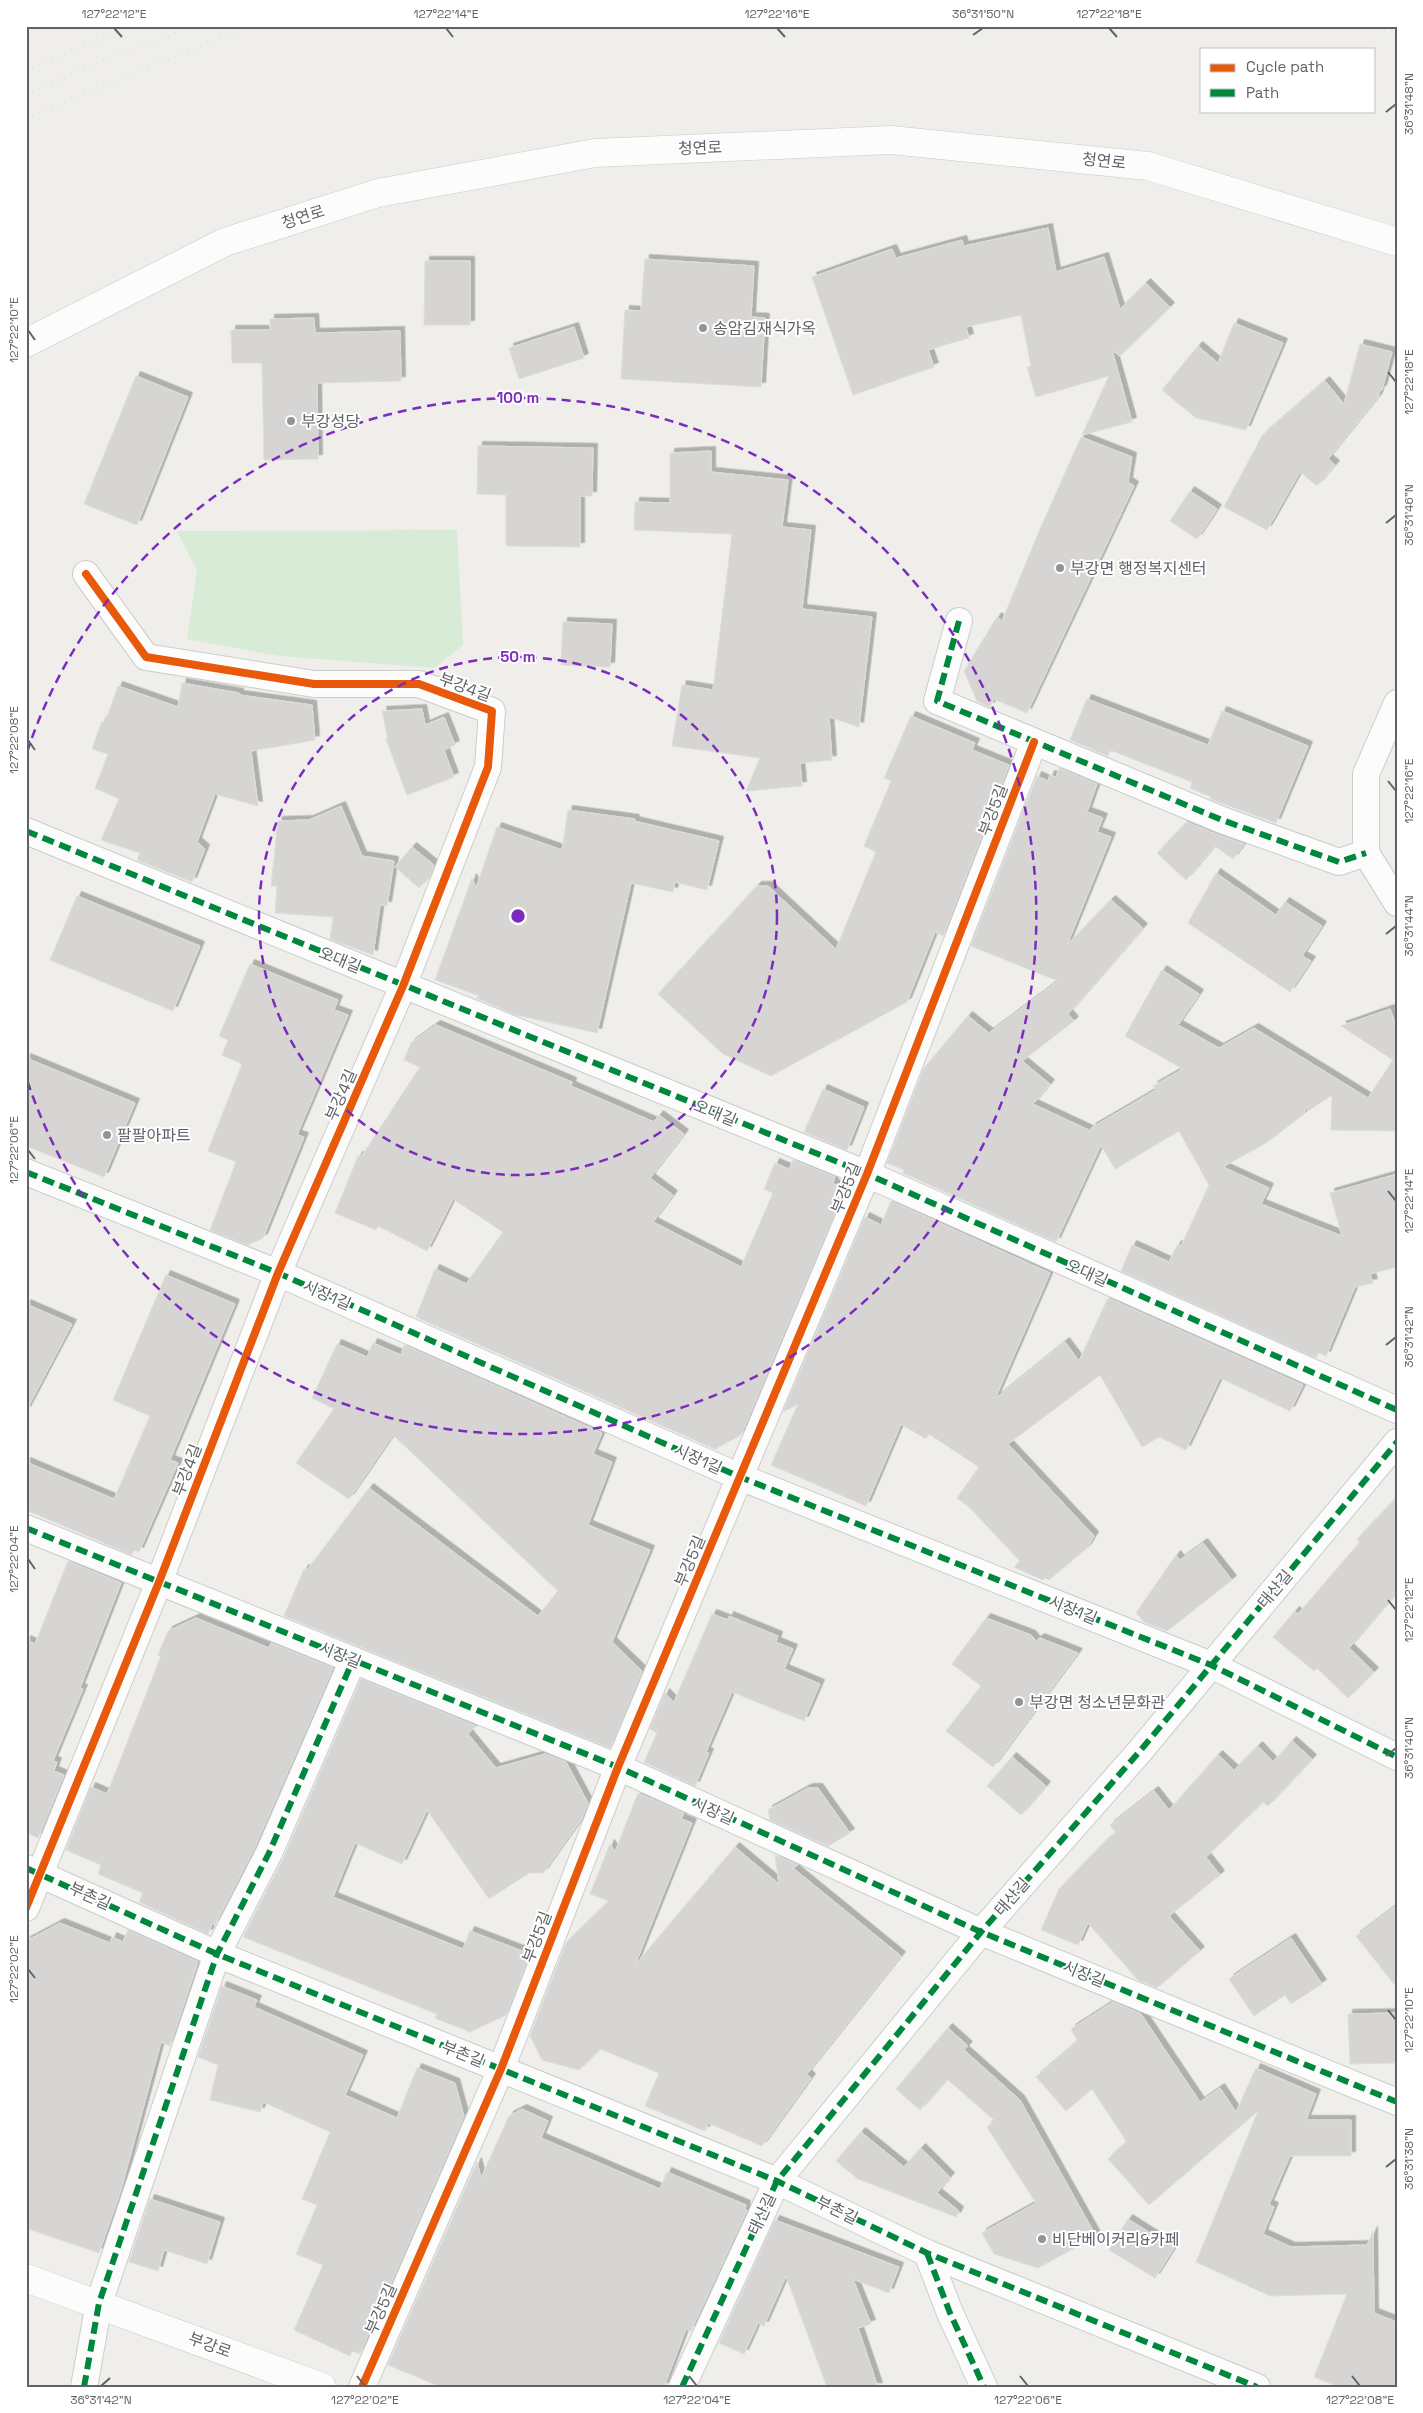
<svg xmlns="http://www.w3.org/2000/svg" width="1423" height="2413" font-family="'Space Grotesk','Noto Sans KR',sans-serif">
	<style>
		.green { fill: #d8ebd6 }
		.building { fill: #d6d5d3; stroke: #deddd9; filter: url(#shadow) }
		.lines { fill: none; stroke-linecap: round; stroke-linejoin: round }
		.street-casing { stroke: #cbcccc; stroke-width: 28 }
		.secondary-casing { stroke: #cacacb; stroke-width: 29 }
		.street { stroke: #fdfcfc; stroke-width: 26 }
		.secondary { stroke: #fdfcfc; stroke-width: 28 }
		.rail { stroke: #e4e4e4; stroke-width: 4; stroke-dasharray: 1 6; stroke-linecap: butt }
		.quiet { stroke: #00873e; stroke-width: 6; stroke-dasharray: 12 6; stroke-linecap: butt }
		.cycleway-casing { stroke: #fff; stroke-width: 11 }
		.cycleway { stroke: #e8590c; stroke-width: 8 }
		.ticks { fill: none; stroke: #5f6368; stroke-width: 2 }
		.ring { fill: none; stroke: #7b2cbf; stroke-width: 2.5; stroke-dasharray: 9 6 }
		.poi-dot { fill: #919496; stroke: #fff; stroke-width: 2 }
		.labels { text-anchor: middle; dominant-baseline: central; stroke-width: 4; stroke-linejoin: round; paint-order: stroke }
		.street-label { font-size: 16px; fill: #5f6368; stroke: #fff }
		.poi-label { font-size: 16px; fill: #5f6368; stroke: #fff; text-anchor: start }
		.centre { fill: #7b2cbf; stroke: #fff; stroke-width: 2.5 }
		.ring-label { font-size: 15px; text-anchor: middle; font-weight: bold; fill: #7b2cbf; stroke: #fff; stroke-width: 4; stroke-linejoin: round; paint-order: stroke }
		.neatline { fill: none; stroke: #5f6368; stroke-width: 2 }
		.ticks-label { font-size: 12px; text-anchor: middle; fill: #5f6368 }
	</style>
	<defs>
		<filter id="shadow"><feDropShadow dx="4.5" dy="-4.5" stdDeviation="0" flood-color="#0004"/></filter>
	</defs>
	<rect width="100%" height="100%" fill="#efeeea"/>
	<polygon class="green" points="457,530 463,645 434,668 279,656 187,639 197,571 177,531"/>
	<g class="building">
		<polygon points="1048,228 1056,272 1104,257 1120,309 1146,283 1170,307 1120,356 1112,350 1132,422 1082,435 1109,376 1036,397 1027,367 1031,366 1021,315 966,327 969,338 928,350 934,367 853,395 812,277 892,249 896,258 962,240 964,246"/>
		<polygon points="645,259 754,266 751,317 765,318 761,387 621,379 625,310 641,311"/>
		<polygon points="425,261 470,261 470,325 424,325"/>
		<polygon points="314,318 315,333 400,331 401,381 317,383 318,459 264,460 262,363 232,363 231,330 270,330 270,319"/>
		<polygon points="1234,323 1283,343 1246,430 1196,418 1162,390 1198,346 1218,363"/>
		<polygon points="574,327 584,358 519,379 509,348"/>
		<polygon points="1360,344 1392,352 1382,390 1380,390 1378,397 1328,459 1335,465 1317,486 1300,472 1267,530 1224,507 1262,436 1325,381 1344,404"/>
		<polygon points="136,376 188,397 137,525 84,504"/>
		<polygon points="1081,437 1132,457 1128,482 1134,486 1027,713 994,699 990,707 977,701 964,671 997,617 1002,621 1040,529"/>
		<polygon points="478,446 593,448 592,496 580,496 580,547 506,546 506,495 477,494"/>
		<polygon points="711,451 711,472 788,480 782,527 811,530 802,609 872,617 859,727 829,717 832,760 800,763 802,786 746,791 760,758 672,746 682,685 713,690 732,534 634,530 635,502 670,503 670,453"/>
		<polygon points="1190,491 1217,509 1197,539 1170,521"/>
		<polygon points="563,622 612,624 610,667 561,665"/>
		<polygon points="182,683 239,693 239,695 312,705 315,740 251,751 258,806 215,794 197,842 205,849 192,882 137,860 140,853 101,840 119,799 95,788 108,754 92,749 102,721 105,723 118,686 178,707"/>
		<polygon points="1087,699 1208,745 1222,711 1308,746 1276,823 1210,799 1211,797 1190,788 1192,782 1110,750 1108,756 1070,740"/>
		<polygon points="422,709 425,725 444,717 455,745 444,750 454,777 407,795 386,739 388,739 382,711"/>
		<polygon points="911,716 975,743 972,750 1009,765 943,936 935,932 907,1002 771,1076 723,1054 658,994 757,886 768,886 836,949 876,852 864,846 891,781 884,778"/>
		<polygon points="1059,768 1097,784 1087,812 1103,818 1097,832 1111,837 1067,945 1111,900 1143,928 1068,1014 1074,1021 1022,1061 1050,1084 1033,1104 1093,1132 1091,1128 1156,1090 1153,1086 1183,1069 1125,1036 1162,970 1199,994 1178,1025 1219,1048 1254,1028 1368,1098 1393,1060 1341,1026 1390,1009 1397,1029 1397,1131 1331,1130 1332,1095 1308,1111 1307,1106 1303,1115 1266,1143 1223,1167 1269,1188 1261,1204 1342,1236 1330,1193 1397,1174 1397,1267 1370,1274 1373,1283 1355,1287 1326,1356 1318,1352 1316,1358 1121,1271 1132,1245 1169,1262 1177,1245 1181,1246 1209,1185 1179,1131 1115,1169 1101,1145 1056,1242 903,1173 904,1170 887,1163 924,1068 968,1016 989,1033 1058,981 971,946 1037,776 1048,781 1050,775 1056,777"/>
		<polygon points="341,806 362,856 394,861 387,906 380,905 373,955 330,939 333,917 275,913 277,886 271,886 278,821 309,820"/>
		<polygon points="568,810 635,819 634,821 719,841 707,890 675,882 673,892 631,883 597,1033 516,1015 476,998 480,996 435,980 472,878 476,888 497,827 562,850"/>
		<polygon points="1187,822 1216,834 1244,844 1233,859 1215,846 1186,880 1157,853"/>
		<polygon points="412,847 434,865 430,876 419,888 395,867"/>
		<polygon points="1216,873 1276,915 1285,902 1322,926 1302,956 1311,961 1290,992 1188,923"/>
		<polygon points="77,896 200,946 173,1011 50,960"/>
		<polygon points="250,964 338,1000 334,1010 348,1015 297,1135 304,1137 263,1238 248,1245 210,1230 236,1162 208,1151 242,1064 222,1055 228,1040 219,1036"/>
		<polygon points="436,1025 572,1082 571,1086 654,1122 659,1115 684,1134 650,1178 673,1195 653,1222 741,1267 773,1193 764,1189 775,1163 789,1169 793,1160 835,1177 833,1183 839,1187 832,1202 838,1205 741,1435 715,1449 416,1317 435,1269 466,1284 503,1232 453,1199 427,1251 378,1226 376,1230 335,1213 358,1156 361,1157 420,1067 404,1060 411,1043"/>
		<polygon points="26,1058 135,1103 104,1177 26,1146"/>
		<polygon points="823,1089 864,1107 847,1150 804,1132"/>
		<polygon points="891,1201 1050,1273 995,1399 1065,1342 1079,1361 1108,1298 1303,1385 1290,1411 1220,1378 1186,1450 1159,1437 1142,1447 1100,1375 1008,1444 1094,1536 1087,1548 1049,1580 1045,1578 1043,1580 1014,1567 1020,1561 969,1507 957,1498 979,1467 929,1434 926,1439 901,1424 866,1506 771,1465 798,1404 783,1412 865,1217 881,1225"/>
		<polygon points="166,1275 235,1304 170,1460 178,1463 139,1552 134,1550 132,1555 26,1510 26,1462 114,1499 150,1416 113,1400"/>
		<polygon points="26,1304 72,1324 26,1411"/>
		<polygon points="373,1343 401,1355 404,1345 602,1433 593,1454 612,1462 588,1525 650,1550 612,1642 642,1671 610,1748 284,1616 304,1569 307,1570 369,1488 538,1616 558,1591 393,1435 349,1499 296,1463 334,1409 312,1398 337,1344 367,1357"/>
		<polygon points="1397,1497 1397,1592 1349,1648 1374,1672 1348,1698 1317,1668 1314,1671 1273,1637 1295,1611 1298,1614 1360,1542 1357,1539"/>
		<polygon points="1203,1543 1232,1580 1167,1631 1144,1622 1136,1613 1176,1555 1180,1560"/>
		<polygon points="68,1561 121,1583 80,1688 83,1689 53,1761 57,1762 54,1771 64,1775 38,1838 27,1833 26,1835 26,1640 35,1644"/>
		<polygon points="712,1614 728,1620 729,1616 778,1636 776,1642 793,1649 784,1669 820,1684 804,1721 732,1692 706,1752 709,1753 695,1786 644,1762 657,1733 650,1729 665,1693 674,1702"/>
		<polygon points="196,1618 269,1648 271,1643 333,1668 255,1847 215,1925 212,1924 208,1934 139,1902 143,1893 98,1874 101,1865 66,1850 91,1787 107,1794 161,1656 158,1655 168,1631"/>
		<polygon points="986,1618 1031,1635 1036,1641 1040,1638 1078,1653 993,1767 946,1731 981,1686 952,1664"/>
		<polygon points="361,1679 476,1726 468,1734 496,1768 545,1754 566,1762 588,1803 582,1818 543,1873 529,1873 489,1899 427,1810 402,1864 355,1843 333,1897 463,1949 470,1931 530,1954 506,2015 470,2032 435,2018 437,2014 243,1937 283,1859"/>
		<polygon points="1292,1741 1312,1759 1268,1806 1263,1802 1206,1857 1220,1875 1169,1916 1200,1951 1157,1988 1138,1980 1088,1923 1078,1945 1041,1930 1059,1889 1102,1845 1116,1833 1110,1825 1154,1791 1169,1810 1218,1755 1234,1770 1258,1746 1273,1762"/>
		<polygon points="1012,1757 1046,1786 1021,1815 987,1786"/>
		<polygon points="808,1788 818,1788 850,1833 828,1846 770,1820 768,1810"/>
		<polygon points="638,1793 684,1813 681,1819 692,1823 635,1965 735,1847 779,1884 775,1855 798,1865 793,1868 901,1956 807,2074 811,2078 762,2146 708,2123 705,2131 645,2106 659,2073 600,2049 579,2070 542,2060 530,2036 566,1943 609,1901 590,1894 610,1844 615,1852"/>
		<polygon points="1397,1905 1397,1988 1356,1936"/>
		<polygon points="60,1923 110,1943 112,1937 123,1942 128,1930 198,1962 170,2046 161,2042 121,2190 99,2253 26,2228 26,1941"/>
		<polygon points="1291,1938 1322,1984 1291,2004 1285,1995 1254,2016 1229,1979"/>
		<polygon points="222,1986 257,2000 254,2007 363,2055 345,2095 397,2118 417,2068 455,2083 464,2116 360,2354 352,2351 350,2356 294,2330 323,2265 296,2254 317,2205 302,2199 330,2132 263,2102 260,2112 210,2100 218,2065 198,2057"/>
		<polygon points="1113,2002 1141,2014 1200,2102 1220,2088 1236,2112 1256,2068 1316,2094 1306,2120 1351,2120 1351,2156 1290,2156 1269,2205 1274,2207 1263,2234 1291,2247 1367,2245 1373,2231 1374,2313 1397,2322 1397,2387 1339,2387 1314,2377 1347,2294 1270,2296 1196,2262 1258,2111 1149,2205 1108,2159 1127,2142 1092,2089 1066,2111 1036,2077 1078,2041 1071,2029"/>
		<polygon points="1397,2013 1397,2063 1350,2064 1348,2014"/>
		<polygon points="948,2028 968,2046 964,2050 1020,2100 1096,2236 1038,2268 994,2254 982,2233 1036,2203 987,2127 995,2121 947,2079 920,2110 896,2089"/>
		<polygon points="522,2109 548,2121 541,2138 660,2189 667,2172 746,2205 745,2209 747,2210 691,2331 686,2329 664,2387 441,2387 388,2365 477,2162 481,2178 509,2116"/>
		<polygon points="861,2132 904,2167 921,2148 950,2177 937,2193 959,2211 956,2217 858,2179 836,2161"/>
		<polygon points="150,2199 220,2222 207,2264 164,2250 158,2271 129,2262"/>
		<polygon points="1128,2219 1174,2248 1155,2278 1109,2250"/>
		<polygon points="775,2220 899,2267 889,2293 853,2279 871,2324 858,2328 878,2387 827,2387 786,2276 764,2326 758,2323 744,2354 719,2343"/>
	</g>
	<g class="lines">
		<g class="street-casing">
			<g id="street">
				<polyline points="959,621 937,701 1222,820 1339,862 1366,853"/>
				<polyline points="1397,703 1366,774 1366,853 1397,903"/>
				<polyline points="26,831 867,1174 1397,1410"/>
				<polyline points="26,1172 278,1273 740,1477 1211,1665 1397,1757"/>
				<polyline points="26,1528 618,1767 981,1932 1397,2102"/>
				<polyline points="26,1868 217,1954 777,2181 927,2253 1257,2387"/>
				<polyline points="26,1908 159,1582 278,1273 403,986 488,767 492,711 419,684 314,684 146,657 86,574"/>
				<polyline points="927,2253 950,2313 984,2387"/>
				<polyline points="84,2387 99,2303 217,1954 269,1853 353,1660"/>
				<polyline points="362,2387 501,2069 618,1767 867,1174 1034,742"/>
				<polyline points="682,2387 777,2181 981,1932 1140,1751 1397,1442"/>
			</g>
		</g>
		<g class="secondary-casing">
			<g id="secondary">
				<polyline points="26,343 225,242 378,193 595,153 891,140 1148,166 1397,242"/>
				<polyline points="26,2278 322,2387"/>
			</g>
		</g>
		<use href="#street" class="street"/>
		<use href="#secondary" class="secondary"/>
		<g class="rail">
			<polyline points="1378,26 1397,34"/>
			<polyline points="26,71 112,34 135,26"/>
			<polyline points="26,95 99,62 196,26"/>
			<polyline points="26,119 159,62 252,26"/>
		</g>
		<g class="quiet">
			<polyline points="959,621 937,701 1222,820 1339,862 1366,853"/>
			<polyline points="26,831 867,1174 1397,1410"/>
			<polyline points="26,1172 278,1273 740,1477 1211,1665 1397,1757"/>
			<polyline points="26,1528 618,1767 981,1932 1397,2102"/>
			<polyline points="26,1868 217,1954 777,2181 927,2253 1257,2387"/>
			<polyline points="927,2253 950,2313 984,2387"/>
			<polyline points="84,2387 99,2303 217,1954 269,1853 353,1660"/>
			<polyline points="682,2387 777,2181 981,1932 1140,1751 1397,1442"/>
		</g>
		<g class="cycleway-casing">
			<g id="cycleway">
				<polyline points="26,1908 159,1582 278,1273 403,986 488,767 492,711 419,684 314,684 146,657 86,574"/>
				<polyline points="362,2387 501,2069 618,1767 867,1174 1034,742"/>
			</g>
		</g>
		<use href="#cycleway" class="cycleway"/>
	</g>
	<path class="ticks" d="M 114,28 L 122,37M 446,28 L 453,37M 777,28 L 785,37M 1109,28 L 1117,37M 973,35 L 983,28M 1386,112 L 1396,104M 28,330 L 35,340M 1388,372 L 1396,382M 1386,523 L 1396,515M 28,740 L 35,750M 1388,781 L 1396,791M 1386,934 L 1396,926M 28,1150 L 35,1159M 1388,1191 L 1396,1201M 1386,1345 L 1396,1337M 28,1559 L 35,1569M 1388,1600 L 1396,1610M 1386,1756 L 1396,1748M 28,1969 L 35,1978M 1388,2010 L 1396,2020M 1386,2167 L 1396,2159M 357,2376 L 365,2386M 689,2376 L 697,2386M 1020,2376 L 1028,2386M 1352,2376 L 1360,2386M 101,2386 L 110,2378"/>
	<g class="ring">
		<circle cx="518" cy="916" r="259"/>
		<path d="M27 752A518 518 0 1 1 27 1080"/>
	</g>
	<g class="poi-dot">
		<circle cx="703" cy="328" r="5"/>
		<circle cx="291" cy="421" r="5"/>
		<circle cx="1060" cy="568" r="5"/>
		<circle cx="107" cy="1135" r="5"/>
		<circle cx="1019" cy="1702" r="5"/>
		<circle cx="1042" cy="2239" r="5"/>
	</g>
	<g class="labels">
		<g class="street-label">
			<text transform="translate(700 148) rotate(-2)">청연로</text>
			<text transform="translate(1104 161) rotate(6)">청연로</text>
			<text transform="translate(303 217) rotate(-18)">청연로</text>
			<text transform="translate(465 687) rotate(20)">부강4길</text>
			<text transform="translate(993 810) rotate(-69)">부강5길</text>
			<text transform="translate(340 960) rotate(22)">오대길</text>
			<text transform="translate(341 1095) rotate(-66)">부강4길</text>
			<text transform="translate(715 1113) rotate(22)">오대길</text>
			<text transform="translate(846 1188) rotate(-68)">부강5길</text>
			<text transform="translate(1087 1273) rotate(24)">오대길</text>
			<text transform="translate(327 1295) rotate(24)">시장1길</text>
			<text transform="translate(698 1459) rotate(24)">시장1길</text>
			<text transform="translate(187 1470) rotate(-69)">부강4길</text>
			<text transform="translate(690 1561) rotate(-67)">부강5길</text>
			<text transform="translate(1275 1589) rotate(-50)">태산길</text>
			<text transform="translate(1073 1610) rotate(22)">시장1길</text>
			<text transform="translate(340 1655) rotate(22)">시장길</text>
			<text transform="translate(713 1811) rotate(24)">시장길</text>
			<text transform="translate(90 1896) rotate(25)">부촌길</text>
			<text transform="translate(1012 1897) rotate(-49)">태산길</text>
			<text transform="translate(537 1937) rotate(-69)">부강5길</text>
			<text transform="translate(1084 1974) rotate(22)">시장길</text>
			<text transform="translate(463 2054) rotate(22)">부촌길</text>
			<text transform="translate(837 2210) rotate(26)">부촌길</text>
			<text transform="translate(762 2214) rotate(-65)">태산길</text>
			<text transform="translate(381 2309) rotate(-66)">부강5길</text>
			<text transform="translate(210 2345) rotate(20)">부강로</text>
		</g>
		<g class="poi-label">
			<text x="713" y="328">송암김재식가옥</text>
			<text x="301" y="421">부강성당</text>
			<text x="1070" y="568">부강면 행정복지센터</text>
			<text x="117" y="1135">팔팔아파트</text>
			<text x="1029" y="1702">부강면 청소년문화관</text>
			<text x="1052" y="2239">비단베이커리&amp;카페</text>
		</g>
	</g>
	<circle cx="518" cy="916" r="8" class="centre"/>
	<g class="ring-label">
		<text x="518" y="403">100 m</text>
		<text x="518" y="662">50 m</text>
	</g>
	<rect width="1423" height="2413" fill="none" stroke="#ffffff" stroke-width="55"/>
	<rect x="1200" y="48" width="175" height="65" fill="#ffffff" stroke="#bfc1c3"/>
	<rect x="1210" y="64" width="25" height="8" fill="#e8590c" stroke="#bfc1c3"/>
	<text x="1246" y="72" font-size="15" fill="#5f6368">Cycle path</text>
	<rect x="1210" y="89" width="25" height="8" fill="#00873e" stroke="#bfc1c3"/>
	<text x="1246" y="98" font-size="15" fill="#5f6368">Path</text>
	<rect x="28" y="28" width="1368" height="2358" class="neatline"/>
	<g class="ticks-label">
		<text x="114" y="18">127°22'12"E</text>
		<text x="446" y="18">127°22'14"E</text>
		<text x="777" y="18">127°22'16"E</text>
		<text x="983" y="18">36°31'50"N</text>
		<text x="1109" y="18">127°22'18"E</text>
		<text transform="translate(1409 104) rotate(-90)" y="4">36°31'48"N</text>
		<text transform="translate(14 330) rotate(-90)" y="4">127°22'10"E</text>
		<text transform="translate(1409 382) rotate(-90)" y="4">127°22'18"E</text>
		<text transform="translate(1409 515) rotate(-90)" y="4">36°31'46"N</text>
		<text transform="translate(14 740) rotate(-90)" y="4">127°22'08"E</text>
		<text transform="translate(1409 791) rotate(-90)" y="4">127°22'16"E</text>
		<text transform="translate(1409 926) rotate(-90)" y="4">36°31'44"N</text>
		<text transform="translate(14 1150) rotate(-90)" y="4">127°22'06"E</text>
		<text transform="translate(1409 1201) rotate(-90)" y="4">127°22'14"E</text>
		<text transform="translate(1409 1337) rotate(-90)" y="4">36°31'42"N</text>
		<text transform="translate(14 1559) rotate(-90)" y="4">127°22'04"E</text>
		<text transform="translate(1409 1610) rotate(-90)" y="4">127°22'12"E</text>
		<text transform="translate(1409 1748) rotate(-90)" y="4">36°31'40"N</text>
		<text transform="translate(14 1969) rotate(-90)" y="4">127°22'02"E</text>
		<text transform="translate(1409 2020) rotate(-90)" y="4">127°22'10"E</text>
		<text transform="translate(1409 2159) rotate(-90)" y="4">36°31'38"N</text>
		<text x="101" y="2404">36°31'42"N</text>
		<text x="365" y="2404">127°22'02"E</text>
		<text x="697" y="2404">127°22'04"E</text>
		<text x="1028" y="2404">127°22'06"E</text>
		<text x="1360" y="2404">127°22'08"E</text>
	</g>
</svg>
